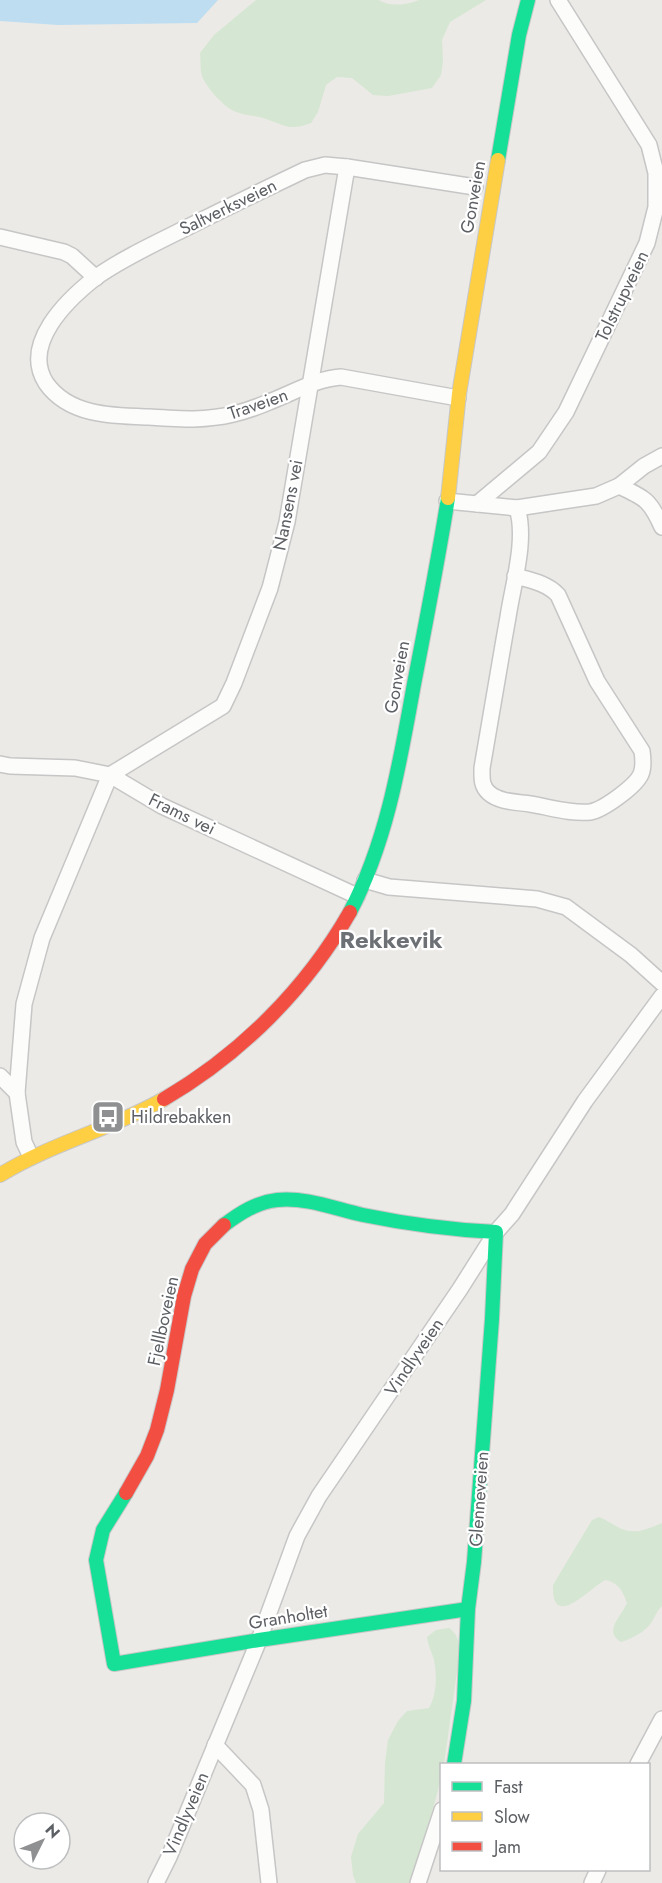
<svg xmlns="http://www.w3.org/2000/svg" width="662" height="1883" font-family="Jost,sans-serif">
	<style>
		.green { fill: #d5e6d2 }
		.water { fill: #beddf1 }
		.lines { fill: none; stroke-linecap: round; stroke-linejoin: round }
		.street-casing { stroke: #c7c6c6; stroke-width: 18 }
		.fast-casing { stroke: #c7c7c8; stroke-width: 16 }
		.slow-casing { stroke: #c7c7c8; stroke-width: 16 }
		.jam-casing { stroke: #c7c7c8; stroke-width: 16 }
		.street { stroke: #fcfcfb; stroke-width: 15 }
		.fast { stroke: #16e098; stroke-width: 14 }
		.slow { stroke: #ffcf43; stroke-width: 14 }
		.jam { stroke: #f24e42; stroke-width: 14 }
		.labels { text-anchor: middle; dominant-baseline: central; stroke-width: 4.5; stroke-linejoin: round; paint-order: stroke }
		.street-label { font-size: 18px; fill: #5c5f63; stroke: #fff }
		.poi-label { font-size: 18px; fill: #5c5f63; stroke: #fff; text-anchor: start }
		.district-label { font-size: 24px; font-weight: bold; fill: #6d7175; stroke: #fff }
	</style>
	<rect width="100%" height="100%" fill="#ebeae6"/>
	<g class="green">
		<path d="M 256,0 L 379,0 C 389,7 408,5 419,0 L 486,0 L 450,22 L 442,40 L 443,61 L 441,75 L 432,88 L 388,96 L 373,95 L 352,78 L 337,77 L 326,85 L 318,112 L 311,123 C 290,131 287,126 266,119 C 256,115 244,116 234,111 C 224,107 206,87 202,76 C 200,70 201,60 200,53 L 214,35 Z"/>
		<path d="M 599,1517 C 605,1519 610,1523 616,1526 C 632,1536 646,1530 662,1523 L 662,1606 C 656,1612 655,1617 651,1623 C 645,1632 631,1639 621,1642 C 603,1631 621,1617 627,1603 C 623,1591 618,1582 605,1580 C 590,1588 551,1632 553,1585 L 592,1520 Z"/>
		<path d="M 449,1628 C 460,1636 459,1645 459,1658 L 444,1764 L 442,1764 C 441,1785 434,1805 428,1824 C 422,1844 416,1864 409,1883 L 356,1883 L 353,1875 L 351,1857 L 358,1834 L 384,1803 L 385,1763 L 388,1740 L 398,1721 L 407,1711 L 429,1708 C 437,1694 437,1676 434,1660 C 432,1652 428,1646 427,1637 L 436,1630 Z"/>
	</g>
	<polygon class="water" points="0,0 218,0 197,23 58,25 0,21"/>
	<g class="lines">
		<g class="street-casing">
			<g id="street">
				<polyline points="0,237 64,252 72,256 96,278"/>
				<path d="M 458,398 L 341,377 C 315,379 293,393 269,402 C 243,413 223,418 194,419 C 179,419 164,418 149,417 C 113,416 69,416 46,383 C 21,344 67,300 95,278 C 121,259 158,242 186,228 C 226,208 265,189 305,170 L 325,165 L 347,167 L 475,187"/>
				<path d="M 619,486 C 645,498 650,500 662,527"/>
				<polyline points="447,501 517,508 596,496 619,486 644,466 662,456"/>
				<polyline points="477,504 539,452 566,412 647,243 656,207 656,173 649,145 558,0"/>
				<path d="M 515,576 C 530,580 547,583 558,595 L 597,681 L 642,751 C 643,758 644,767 641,774 C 636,786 603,810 590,812 C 570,814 549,807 530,804 C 517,802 499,802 489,793 C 481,786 482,778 482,768 C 491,717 499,667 508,617 C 513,584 527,539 517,508"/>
				<polyline points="0,764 10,766 75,768 110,775 162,806 357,896"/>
				<polyline points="365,880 389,887 537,899 566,907 631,955 662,983"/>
				<polyline points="0,1076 17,1093 24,1142 31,1157"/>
				<polyline points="17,1093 24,1004 42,938 110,775 223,706 234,683 270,588 287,522 347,167"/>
				<polyline points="215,1745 253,1785 261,1810 269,1883"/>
				<polyline points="638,1764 662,1719"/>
				<polyline points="156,1883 169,1857 259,1640 297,1536 319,1496 460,1289 496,1232 512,1214 585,1101 662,996"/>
				<polyline points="418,1883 442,1810"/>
				<polyline points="592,1883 598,1870"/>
			</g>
		</g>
		<g class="fast-casing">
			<g id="fast">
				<polyline points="498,160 519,35 528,0"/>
				<path d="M 350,912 C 387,841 400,762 414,684 C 426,622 438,561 448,498"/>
				<path d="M 224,1225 C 240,1213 257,1202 277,1200 C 307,1197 335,1209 363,1215 C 407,1224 452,1230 496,1232 L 492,1319 L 474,1562 L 468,1609 L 464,1701 L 454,1764"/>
				<polyline points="126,1493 103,1530 96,1560 114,1664 259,1640 468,1609"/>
			</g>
		</g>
		<g class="slow-casing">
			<g id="slow">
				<polyline points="448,498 459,394 498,160"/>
				<path d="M 0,1175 C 52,1143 112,1129 164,1099"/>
			</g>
		</g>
		<g class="jam-casing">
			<g id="jam">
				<path d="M 164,1099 C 241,1054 306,989 350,912"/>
				<polyline points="126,1493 147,1456 157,1430 167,1390 184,1296 192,1269 205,1244 224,1225"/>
			</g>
		</g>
		<use href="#street" class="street"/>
		<use href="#fast" class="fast"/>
		<use href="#slow" class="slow"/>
		<use href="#jam" class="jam"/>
	</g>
	<defs>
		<g id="bus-square" transform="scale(1.725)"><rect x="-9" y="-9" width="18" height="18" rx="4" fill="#8e9091" stroke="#fff"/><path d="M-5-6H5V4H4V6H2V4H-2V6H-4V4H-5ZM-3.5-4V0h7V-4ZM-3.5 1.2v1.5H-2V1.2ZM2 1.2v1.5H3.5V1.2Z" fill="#fff"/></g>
	</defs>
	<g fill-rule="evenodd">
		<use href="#bus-square" x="108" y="1117"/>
	</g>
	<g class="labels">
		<g class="street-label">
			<text transform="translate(473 197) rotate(-80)">Gonveien</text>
			<text transform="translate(228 207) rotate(-26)">Saltverksveien</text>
			<text transform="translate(622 296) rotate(-64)">Tolstrupveien</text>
			<text transform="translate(258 404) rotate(-19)">Traveien</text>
			<text transform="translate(288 505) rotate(-79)">Nansens vei</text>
			<text transform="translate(397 677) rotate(-80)">Gonveien</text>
			<text transform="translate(182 814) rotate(26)">Frams vei</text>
			<text transform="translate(163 1321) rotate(-78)">Fjellboveien</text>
			<text transform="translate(414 1357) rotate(-56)">Vindlyveien</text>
			<text transform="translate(479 1499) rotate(-86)">Glenneveien</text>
			<text transform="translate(288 1617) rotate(-9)">Granholtet</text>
			<text transform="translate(186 1814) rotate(-67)">Vindlyveien</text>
		</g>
		<g class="poi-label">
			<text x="131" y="1117">Hildrebakken</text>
		</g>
		<g class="district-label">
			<text x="391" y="939">Rekkevik</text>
		</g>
	</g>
	<rect x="440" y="1763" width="210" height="108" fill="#ffffff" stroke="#bebfc1" stroke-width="1.5"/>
	<rect x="452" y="1782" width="30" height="9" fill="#16e098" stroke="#bebfc1" stroke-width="1.5"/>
	<text x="494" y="1793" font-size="18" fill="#5c5f63">Fast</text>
	<rect x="452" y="1812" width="30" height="9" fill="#ffcf43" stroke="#bebfc1" stroke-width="1.5"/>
	<text x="494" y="1823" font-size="18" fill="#5c5f63">Slow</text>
	<rect x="452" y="1842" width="30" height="9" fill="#f24e42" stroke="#bebfc1" stroke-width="1.5"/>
	<text x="494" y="1853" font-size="18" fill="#5c5f63">Jam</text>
	<g transform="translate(42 1841) rotate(47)"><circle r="28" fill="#ffffff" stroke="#bebfc1" stroke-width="1.5"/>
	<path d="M0-4.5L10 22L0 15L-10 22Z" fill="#8e9091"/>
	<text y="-9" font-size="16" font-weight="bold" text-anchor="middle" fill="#5c5f63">N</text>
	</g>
</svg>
